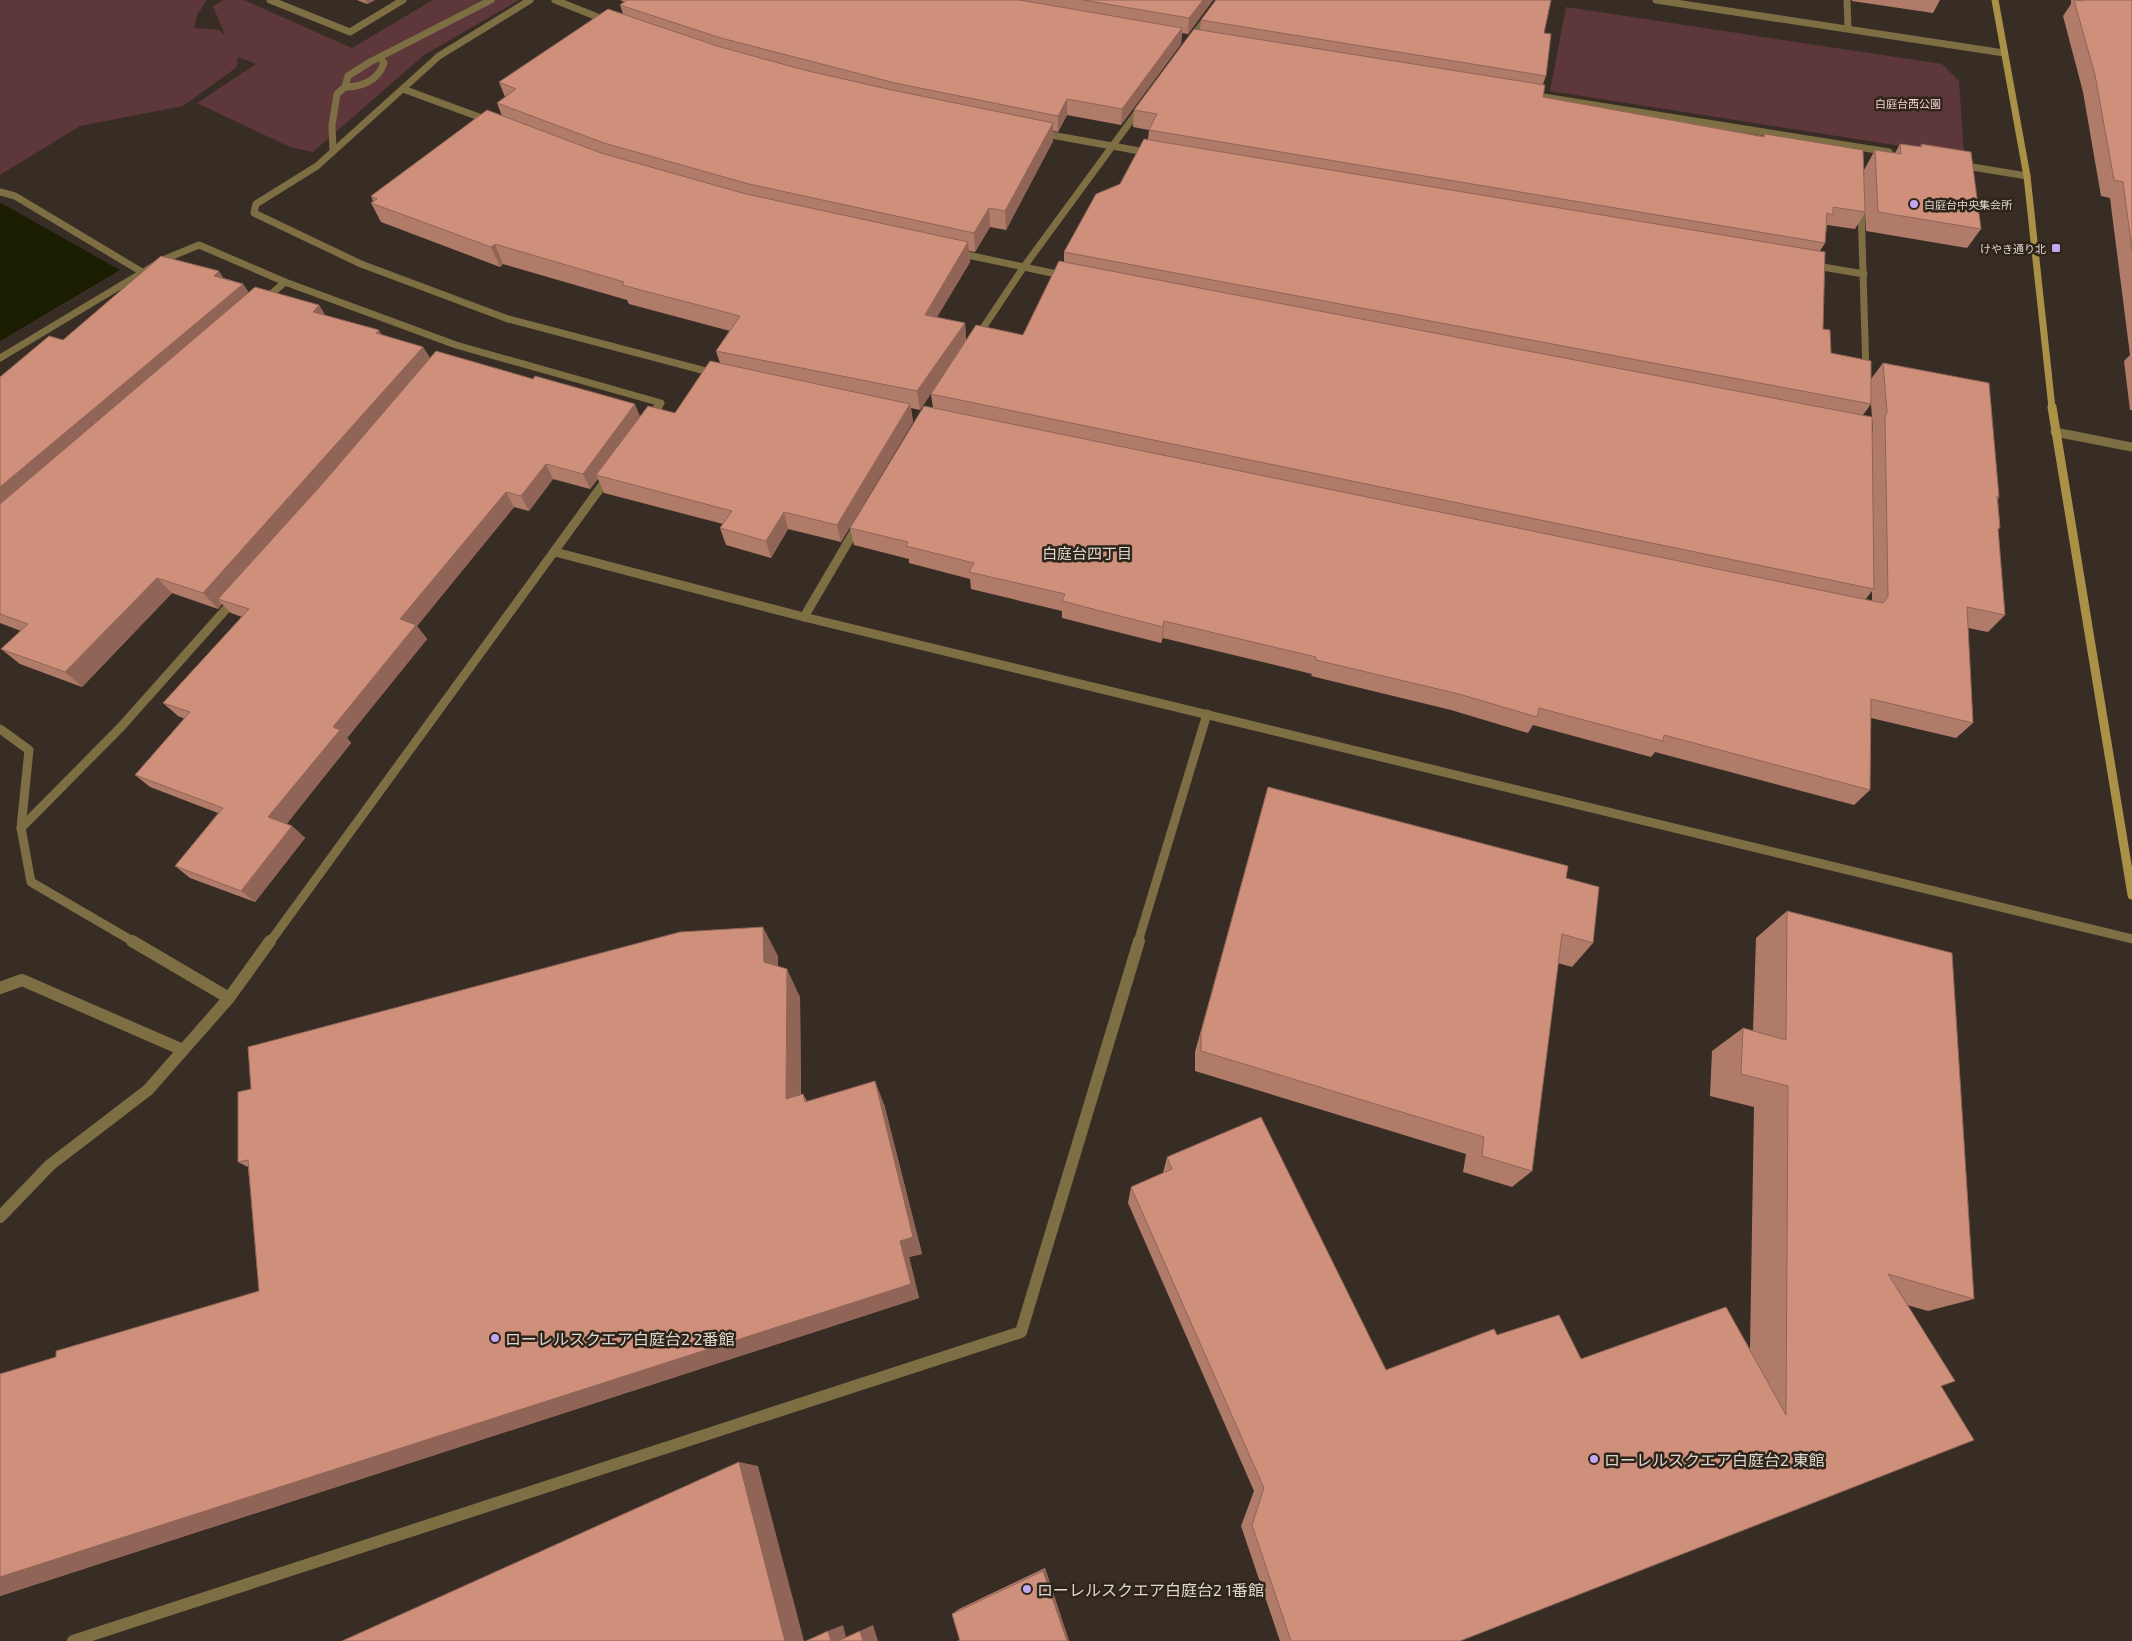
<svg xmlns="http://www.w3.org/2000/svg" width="2132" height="1641" font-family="'Exo 2','Noto Sans JP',sans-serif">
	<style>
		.green { fill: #5e373a }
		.water { fill: #1a1d00 }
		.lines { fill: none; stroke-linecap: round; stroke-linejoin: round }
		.lane-far2 { stroke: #7e6e43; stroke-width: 7 }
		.lane-far1 { stroke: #7e6e43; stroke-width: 9 }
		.lane { stroke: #7e6e43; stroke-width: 12 }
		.street-far2 { stroke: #7e6e43; stroke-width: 7 }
		.street-far1 { stroke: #7e6e43; stroke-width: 9 }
		.street { stroke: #7e6e43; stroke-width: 12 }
		.secondary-far1 { stroke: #ab9048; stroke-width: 7 }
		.secondary { stroke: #ab9048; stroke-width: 9 }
		.wall { fill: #b17b6a; fill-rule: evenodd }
		.shaded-wall { fill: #906456 }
		.building { fill: #ce8f7b; stroke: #906456 }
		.poi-dot { fill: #c0a8f3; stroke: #2e241a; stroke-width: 2 }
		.labels { text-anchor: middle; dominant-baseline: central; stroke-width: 5; stroke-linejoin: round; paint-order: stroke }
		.far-park-label { font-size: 11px; fill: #f7cfd2; stroke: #2e241a }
		.far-poi-label { font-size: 11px; fill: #dfd8d2; stroke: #2e241a; text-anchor: start }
		.neighbourhood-label { font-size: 15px; fill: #dfd8d2; stroke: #2e241a }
		.near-poi-label { font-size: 16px; fill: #dfd8d2; stroke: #2e241a; text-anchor: start }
	</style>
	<rect width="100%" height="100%" fill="#382d24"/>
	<g class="green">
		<polygon points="0,0 207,0 197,15 194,28 219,30 225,35 213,6 224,0 244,0 352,48 433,0 519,0 424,55 313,152 290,147 197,103 256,64 238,57 237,67 183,106 80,126 0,175"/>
		<polygon points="1566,7 1942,64 1959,81 1964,156 1550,91"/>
	</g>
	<polygon class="water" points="1,203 120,270 0,341 0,204"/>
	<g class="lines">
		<polyline class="lane-far2" points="0,192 15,196 142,272"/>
		<polyline class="lane-far1" points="1138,942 1207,714"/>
		<g class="lane">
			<polyline points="0,988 22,980 183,1050"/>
			<polyline points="73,1641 1021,1332 1139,941"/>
		</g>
		<g class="street-far2">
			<polyline points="270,0 350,32 403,0"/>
			<polyline points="530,0 439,56 317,166 256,204 254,213 361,264 508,319 717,374"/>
			<polyline points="555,0 610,22"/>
			<polyline points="1656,0 2004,53"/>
			<polyline points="1847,0 1848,28"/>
			<polyline points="1191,39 1220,0"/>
			<path d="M 345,87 C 363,87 378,80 384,63 L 380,58"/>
			<polyline points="403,89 490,121"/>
			<polyline points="1531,95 1889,152"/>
			<polyline points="1040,133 1151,153"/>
			<polyline points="333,151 332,125 337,94 345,87 348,76 370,62 491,0"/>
			<polyline points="1960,165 2027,176"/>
			<polyline points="1861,205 1866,373"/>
			<polyline points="958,253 1066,276"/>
			<polyline points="1811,265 1864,274"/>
			<polyline points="263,301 285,282"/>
			<polyline points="977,337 1023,268 1141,107"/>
			<polyline points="0,358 165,259 199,245 285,282 456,345 661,403 657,408"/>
		</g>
		<g class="street-far1">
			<polyline points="650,419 658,407"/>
			<polyline points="2055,432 2132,447"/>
			<polyline points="555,552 804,617 2132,939"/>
			<polyline points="804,617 858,525"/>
			<polyline points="0,729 29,750 21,828 31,882 134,942"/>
			<polyline points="21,828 120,728 235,599"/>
			<polyline points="270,942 609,476"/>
		</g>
		<g class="street">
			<polyline points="132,941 229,998"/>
			<polyline points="0,1217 50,1165 148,1090 229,998 270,941"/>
		</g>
		<polyline class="secondary-far1" points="1995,0 2027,176 2052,408"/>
		<polyline class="secondary" points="2052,407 2132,895"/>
	</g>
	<g class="wall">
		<polygon points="357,0 375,0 367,4"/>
		<path d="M 620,0 L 1213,0 L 1188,34 L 1182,33 L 1181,44 L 1121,125 L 1067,115 L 1058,132 L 1053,131 L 1053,141 L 1006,230 L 990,227 L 975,252 L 969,251 L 970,262 L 937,317 L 965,323 L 966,341 L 1023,335 L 1064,262 L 1064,252 L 1120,184 L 1148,139 L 1149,130 L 1133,127 L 1134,110 L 1200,30 L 1201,20 L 1544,33 L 1546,76 L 1543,84 L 1543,97 L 1763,136 L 1765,134 L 1864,170 L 1875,150 L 1895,153 L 1900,144 L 1920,147 L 1921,144 L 1981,229 L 1967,248 L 1866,231 L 1865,213 L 1855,229 L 1827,225 L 1825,243 L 1820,251 L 1823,329 L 1831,353 L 1871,379 L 1883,363 L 1999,497 L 1998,499 L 2000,528 L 1998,530 L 2005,615 L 1988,632 L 1968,628 L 1973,723 L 1956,738 L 1871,718 L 1870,790 L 1854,805 L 1655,752 L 1651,757 L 1533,725 L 1528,733 L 1451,710 L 1311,676 L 1312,674 L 1163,638 L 1161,643 L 1062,618 L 1062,611 L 971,589 L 970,579 L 909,563 L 909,559 L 854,545 L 850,528 L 933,408 L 931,394 L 946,371 L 920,410 L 911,408 L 913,422 L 841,542 L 788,529 L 771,558 L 726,545 L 720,528 L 723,524 L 604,493 L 598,479 L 590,489 L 553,479 L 529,511 L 514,507 L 417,626 L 427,639 L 347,738 L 351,743 L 286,824 L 292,826 L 305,838 L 255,902 L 190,878 L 175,866 L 218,813 L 150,787 L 135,775 L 185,719 L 178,716 L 163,703 L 242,617 L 231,613 L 222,604 L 218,609 L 172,593 L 82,687 L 20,664 L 1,649 L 21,631 L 0,623 L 0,377 L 63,340 L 224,278 L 243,284 L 249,293 L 319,305 L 325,315 L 382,335 L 423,347 L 430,358 L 640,416 L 675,413 L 720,363 L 716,351 L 730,331 L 629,304 L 627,300 L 503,264 L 500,267 L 381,222 L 371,203 L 373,201 L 371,196 L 502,116 L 497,103 L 505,97 L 499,82 L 623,14 L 620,5 L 624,2 ZM 1871,404 L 1873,431 L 1872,434 L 1863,415 ZM 1872,591 L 1872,601 L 1865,600 Z"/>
		<polygon points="1852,0 1940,0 1933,13 1852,1"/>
		<polygon points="2071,0 2132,0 2132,410 2130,410 2124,361 2130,355 2110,198 2101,196 2083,92 2063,16 2071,4"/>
		<polygon points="1268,787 1566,878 1593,943 1572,967 1558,963 1532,1171 1512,1187 1463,1172 1466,1154 1195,1071 1195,1052"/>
		<polygon points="1787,911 1974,1299 1928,1311 1907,1305 1941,1386 1460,1641 1280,1641 1241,1526 1254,1491 1128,1203 1131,1187 1163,1173 1167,1157 1386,1370 1497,1335 1581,1359 1726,1307 1750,1349 1754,1107 1710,1096 1712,1051 1743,1028 1753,1031 1756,938"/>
		<polygon points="778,956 778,966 800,997 801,1095 803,1094 807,1101 884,1104 922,1254 909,1257 919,1298 0,1596 0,1374 56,1357 259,1291 248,1167 238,1162 251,1089"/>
		<polygon points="1045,1568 1069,1641 957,1641 960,1640 952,1614 959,1609"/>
	</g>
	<g class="shaded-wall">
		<polygon points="365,0 375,0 367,4"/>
		<polygon points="1203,0 1213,0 1188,34 1189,18"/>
		<polygon points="1182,28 1181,44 1121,125 1122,109"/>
		<polygon points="1067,99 1067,115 1058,132 1058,116"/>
		<polygon points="1053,123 1053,141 1006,230 1005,211"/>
		<polygon points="989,208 990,227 975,252 974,233"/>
		<polygon points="968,242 970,262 927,334 925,315"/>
		<polygon points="495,244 503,264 500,267 491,247"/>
		<polygon points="219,271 230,288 214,276"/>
		<polygon points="243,284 254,301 0,517 0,487"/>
		<polygon points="319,305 330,323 313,312"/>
		<polygon points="965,323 966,342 920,410 917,391"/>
		<polygon points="379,330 389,348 376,333"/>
		<polygon points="423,347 433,364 218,599 222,604 218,609 203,593"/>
		<polygon points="635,404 641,419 596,475 598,479 590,489 583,474"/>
		<polygon points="910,404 913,422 841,542 837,525"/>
		<polygon points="546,464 553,479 529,511 521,496"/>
		<polygon points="506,492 514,507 417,626 427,639 347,738 351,743 282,830 268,817 333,727 400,619"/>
		<polygon points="784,512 788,529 771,558 766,541"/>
		<polygon points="157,578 172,593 82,687 65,672"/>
		<polygon points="1164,621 1163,638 1161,643 1163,627"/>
		<polygon points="292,826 305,838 255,902 241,891"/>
		<polygon points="763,927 778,956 778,990 764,962"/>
		<polygon points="787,969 800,997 801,1121 786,1099"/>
		<polygon points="875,1081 884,1104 922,1254 909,1257 919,1298 0,1596 0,1577 900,1241"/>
		<polygon points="739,1462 758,1466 804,1641 785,1641"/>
		<polygon points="1045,1568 1069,1641 1067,1641 1043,1571"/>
		<polygon points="843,1625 846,1637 838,1641 831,1641 828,1631"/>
		<polygon points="873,1625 878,1641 863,1641 860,1631"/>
	</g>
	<g class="building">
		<polygon points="627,0 1020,0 1182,28 1122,109 1067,99 1058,116 895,83 721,38 620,5"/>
		<polygon points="1083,0 1203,0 1189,18"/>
		<polygon points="1216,0 1551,0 1544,33 1551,34 1546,76 1201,20"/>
		<polygon points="2074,0 2083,1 2083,0 2132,0 2132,250 2123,182 2114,180 2095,75"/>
		<polygon points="608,9 717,46 804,70 892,90 1053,123 1005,211 989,208 974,233 749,184 604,143 497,103 516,89 499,82"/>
		<polygon points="1194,29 1545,85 1543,97 1764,137 1765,134 1863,150 1865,212 1833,207 1833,215 1827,213 1825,243 1149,130 1157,114 1134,110"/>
		<polygon points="487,110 601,153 746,194 968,242 925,315 965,323 917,391 716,351 740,316 622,285 624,282 495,244 491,247 371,203 377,199 371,196"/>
		<polygon points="1144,139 1825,252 1823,329 1830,330 1831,353 1871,361 1871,404 1064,252 1096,194 1120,184"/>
		<polygon points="1900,144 1922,147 1921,144 1971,152 1981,229 1878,212 1875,150 1901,154"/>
		<polygon points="161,256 219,271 214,276 243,284 0,487 0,377 49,336 63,340"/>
		<polygon points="1059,261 1872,417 1874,589 931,394 976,325 1023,335"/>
		<polygon points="255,287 319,305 313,312 379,330 376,333 423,347 203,593 157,578 65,672 1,649 28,624 0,614 0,504"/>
		<polygon points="436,351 533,379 535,376 635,404 583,474 546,464 521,496 506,492 400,619 416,625 333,727 340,730 268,817 292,826 241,891 175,866 223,808 135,775 190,712 163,703 249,609 218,599 323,483"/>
		<polygon points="710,361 910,404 837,525 784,512 766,541 720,528 732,511 596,475 648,406 675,413"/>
		<polygon points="1883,363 1989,383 1999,497 1997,496 2000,528 1998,528 2005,615 1967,607 1973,723 1871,699 1870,790 1664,735 1663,741 1539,708 1537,717 1459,694 1316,660 1316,657 1164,621 1163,627 1062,601 1065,594 969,572 974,563 906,546 908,542 850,528 924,406 1883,603 1888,597 1885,416 1887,412"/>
		<polygon points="1268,787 1568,866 1566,878 1599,887 1593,943 1562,934 1532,1171 1482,1156 1484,1137 1201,1051 1201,1032"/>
		<polygon points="1787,911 1952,953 1974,1299 1888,1274 1955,1381 1941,1386 1974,1440 1460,1641 1291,1641 1252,1525 1264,1488 1131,1187 1172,1169 1167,1157 1261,1117 1386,1370 1494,1329 1497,1335 1559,1315 1581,1359 1726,1307 1786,1415 1788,1086 1741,1074 1743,1028 1786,1040"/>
		<polygon points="763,927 764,962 787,969 786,1099 803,1094 805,1102 875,1081 913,1237 900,1241 911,1284 0,1577 0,1374 56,1357 56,1351 259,1291 248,1160 238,1162 238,1092 251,1089 248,1047 680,932"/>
		<polygon points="739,1462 785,1641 342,1641"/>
		<polygon points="1043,1571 1067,1641 960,1641 952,1614"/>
		<polygon points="828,1631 831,1641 806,1641"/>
		<polygon points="860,1631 863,1641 838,1641"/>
	</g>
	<g class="poi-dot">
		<circle cx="1914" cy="204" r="5"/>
		<rect x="2051" y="243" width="10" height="10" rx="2.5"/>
		<circle cx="495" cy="1338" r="5"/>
		<circle cx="1594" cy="1459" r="5"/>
		<circle cx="1027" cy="1589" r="5"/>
	</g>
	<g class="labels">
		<g class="far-park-label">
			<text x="1908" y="103">白庭台西公園</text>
		</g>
		<g class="far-poi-label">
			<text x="1924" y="204">白庭台中央集会所</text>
			<text x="2046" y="248" text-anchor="end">けやき通り北</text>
		</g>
		<g class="neighbourhood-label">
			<text x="1087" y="553">白庭台四丁目</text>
		</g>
		<g class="near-poi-label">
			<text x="505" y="1338">ローレルスクエア白庭台2 2番館</text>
			<text x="1604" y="1459">ローレルスクエア白庭台2 東館</text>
			<text x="1037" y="1589">ローレルスクエア白庭台2 1番館</text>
		</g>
	</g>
</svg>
